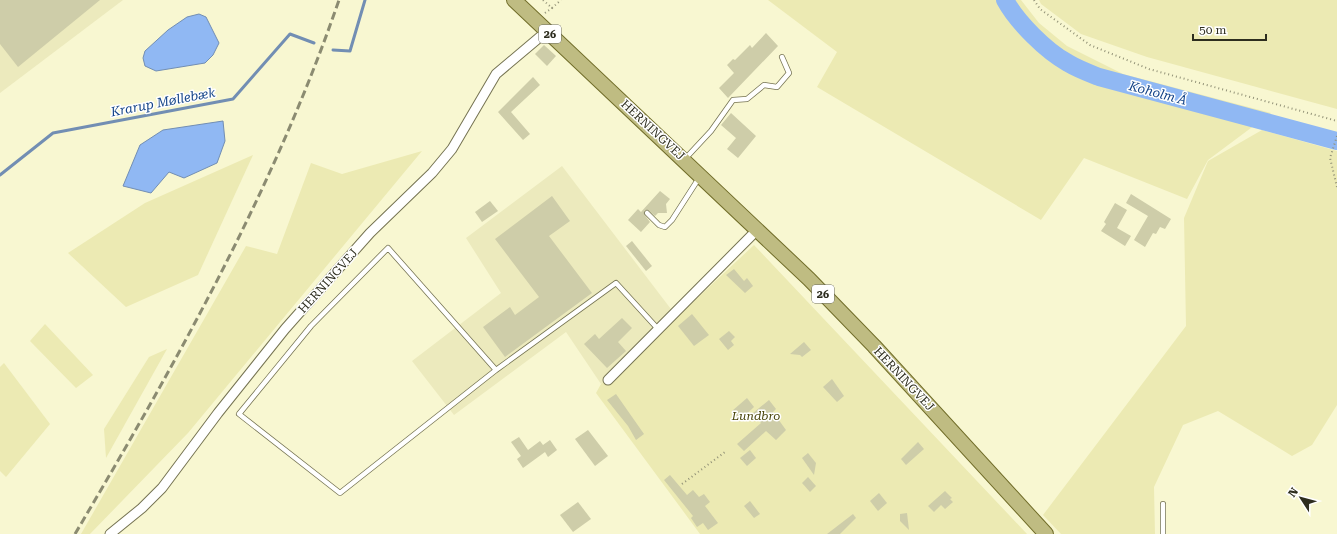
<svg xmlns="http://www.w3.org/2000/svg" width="1337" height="534" font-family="'Roboto Serif',serif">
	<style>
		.built { fill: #eceabd }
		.green { fill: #eceab3 }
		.water { fill: #90b8f3; stroke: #728eb3 }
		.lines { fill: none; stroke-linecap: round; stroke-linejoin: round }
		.stream { stroke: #728eb3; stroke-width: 3 }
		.river { stroke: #90b8f3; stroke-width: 18 }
		.building { fill: #cecda9 }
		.service-casing { stroke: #757352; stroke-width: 6 }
		.minor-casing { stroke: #757352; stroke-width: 11 }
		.primary-casing { stroke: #716d29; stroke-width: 16 }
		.path { stroke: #929277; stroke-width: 2; stroke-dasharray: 1 3; stroke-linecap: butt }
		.service { stroke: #fff; stroke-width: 4.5 }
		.minor { stroke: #fff; stroke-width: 9 }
		.primary { stroke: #bfbc82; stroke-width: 14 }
		.rail { stroke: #8b8b71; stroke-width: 3; stroke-dasharray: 8 4; stroke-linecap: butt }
		.labels { text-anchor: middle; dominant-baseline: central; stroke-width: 3; stroke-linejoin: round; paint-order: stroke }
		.shield { fill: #fff; stroke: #6c6c62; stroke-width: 1 }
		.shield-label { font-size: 11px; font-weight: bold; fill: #2d2d1e }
		.street-label { font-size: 12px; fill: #2d2d1e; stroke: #fff }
		.park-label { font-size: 12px; font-style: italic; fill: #49450b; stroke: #fff }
		.water-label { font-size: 13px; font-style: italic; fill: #134388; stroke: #fff }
	</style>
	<rect width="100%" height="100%" fill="#f8f7d1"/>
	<g class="built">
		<polygon points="0,0 123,0 0,93"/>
		<polygon points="562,166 677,317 601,384 566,332 454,415 412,361 501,293 466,238"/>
	</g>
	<g class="green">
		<polygon points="768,0 1021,0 1039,23 1067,46 1123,74 1271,113 1208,160 1187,199 1084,158 1041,220 817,87 837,52"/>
		<polygon points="1039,0 1337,0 1337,109 1147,57 1081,34 1041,4"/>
		<polygon points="1262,130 1337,151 1337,405 1312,445 1292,456 1218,411 1183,425 1154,487 1155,534 1061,534 1043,515 1186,326 1184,218 1208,161"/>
		<polygon points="422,151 188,433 90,534 81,534 246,246 277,254 311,163 342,174"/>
		<polygon points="253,155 198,275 126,307 68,253 145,203"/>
		<polygon points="754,245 1027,534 700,534 596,393 601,384 677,317"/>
		<polygon points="45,324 93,375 76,388 30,341"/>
		<polygon points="167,349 106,458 104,429 149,357"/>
		<polygon points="4,363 50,424 6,477 0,471 0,367"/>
	</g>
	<g class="water">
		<polygon points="199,14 206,17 219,43 213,55 205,63 156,71 145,66 143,58 145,51 168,30 187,17"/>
		<polygon points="223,121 225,141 217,163 184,178 169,172 151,193 123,186 140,145 163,130"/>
	</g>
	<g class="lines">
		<g class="stream">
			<polyline points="333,50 350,51 365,0"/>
			<polyline points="0,175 53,133 233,99 290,34 314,43"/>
		</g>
		<path class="river" d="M 1005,0 C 1017,22 1046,51 1068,63 C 1078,69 1089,73 1099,77 L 1337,141"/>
	</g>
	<g class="building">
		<polygon points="0,0 100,0 18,67 0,44"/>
		<polygon points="766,33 778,46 728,98 719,88 734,73 727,65 733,59 735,60 750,45 752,48"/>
		<polygon points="544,45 556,56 547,66 535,54"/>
		<polygon points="533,77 540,85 511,112 530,134 523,140 498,112"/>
		<polygon points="731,113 756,136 738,158 727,149 736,138 721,125"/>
		<polygon points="660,191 670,199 666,204 667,213 658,213 655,216 648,210 645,210 644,214 650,222 641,232 628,220 638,209 641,212"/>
		<polygon points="1131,194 1171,219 1165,229 1160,227 1156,234 1153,233 1145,247 1134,240 1148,216 1126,203"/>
		<polygon points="552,196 570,221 549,236 592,293 505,357 483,327 510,307 515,315 539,297 495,239"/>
		<polygon points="490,201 498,211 482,222 475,212"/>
		<polygon points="1115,203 1127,210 1117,228 1131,236 1125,246 1101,231 1106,224 1104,222"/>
		<polygon points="632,241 652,266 646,271 626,246"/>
		<polygon points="734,269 744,281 747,278 753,286 745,293 726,275"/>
		<polygon points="692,314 709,335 694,346 678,326"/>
		<polygon points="622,318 632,328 618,342 626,351 607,368 584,344 595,334 599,339"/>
		<polygon points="729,331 735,337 731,341 734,345 728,350 719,339"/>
		<polygon points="804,342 811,350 802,357 800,355 790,354"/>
		<polygon points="832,379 844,396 837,402 823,387"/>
		<polygon points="616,394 644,434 636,440 628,426 607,400"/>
		<polygon points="747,398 754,407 740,420 732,411"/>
		<polygon points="769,400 776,409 773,412 786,430 776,440 766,431 744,451 737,444 761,423 753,413"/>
		<polygon points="588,430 608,456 595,466 575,439"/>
		<polygon points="519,437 528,450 540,441 543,445 550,440 557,450 548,457 545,452 523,468 517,459 521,456 511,442"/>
		<polygon points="918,442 924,449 906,465 901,459"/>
		<polygon points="750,450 756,458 747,466 740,458"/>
		<polygon points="808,453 816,463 814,475 802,458"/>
		<polygon points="670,475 687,495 693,490 699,497 704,494 710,502 705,506 718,523 708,530 703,523 697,527 691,518 693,516 664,480"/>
		<polygon points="808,477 816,486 810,492 802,483"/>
		<polygon points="945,491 952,498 950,499 953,502 945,509 941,505 934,512 928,506"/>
		<polygon points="879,493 887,503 878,511 870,501"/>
		<polygon points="750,501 760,514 754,518 744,506"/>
		<polygon points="578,502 591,519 573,532 560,515"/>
		<polygon points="907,513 909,530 900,521 900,514"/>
		<polygon points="853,514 856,518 840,534 827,534"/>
	</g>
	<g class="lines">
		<g class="service-casing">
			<g id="service">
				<polyline points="684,160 711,131 733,100 747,99 764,85 777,87 789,73 782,57"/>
				<polyline points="647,213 659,225 665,227 672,220 699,178"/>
				<polyline points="496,370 340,493 239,414 311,326 388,248 496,370 616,283 658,329"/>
				<polyline points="1163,504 1163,534"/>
			</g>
		</g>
		<g class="minor-casing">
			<g id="minor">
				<polyline points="608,380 758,229"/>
				<polyline points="110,534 142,508 162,488 218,413 285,329 370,233 432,173 452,149 496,74 547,31"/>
			</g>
		</g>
		<g class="primary-casing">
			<polyline id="primary" points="514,0 809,279 874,346 1046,534"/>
		</g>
		<g class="path">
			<polyline points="543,0 552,8 561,0"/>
			<polyline points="1034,0 1040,9 1090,45 1149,69 1337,121"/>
			<polyline points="545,13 552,8"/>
			<polyline points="1337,136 1330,158 1337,187"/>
			<polyline points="682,484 725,452"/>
		</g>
		<use href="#service" class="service"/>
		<use href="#minor" class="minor"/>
		<use href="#primary" class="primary"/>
		<path class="rail" d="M 75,534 C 176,363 274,189 339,0"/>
	</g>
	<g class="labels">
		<g class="shield">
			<rect x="539" y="25" width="22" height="18" rx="3"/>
			<rect x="812" y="285" width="22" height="18" rx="3"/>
		</g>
		<g class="shield-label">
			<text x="550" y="34">26</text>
			<text x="823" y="294">26</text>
		</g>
		<g class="street-label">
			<text transform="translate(653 130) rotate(43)">HERNINGVEJ</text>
			<text transform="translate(328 281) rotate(-48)">HERNINGVEJ</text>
			<text transform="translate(904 379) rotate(47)">HERNINGVEJ</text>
		</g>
		<g class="park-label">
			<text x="756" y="416">Lundbro</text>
		</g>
		<g class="water-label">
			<text transform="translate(1158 93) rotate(15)">Koholm Å</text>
			<text transform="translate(163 102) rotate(-11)">Krarup Møllebæk</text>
		</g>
	</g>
	<g transform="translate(1301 498) rotate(306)" stroke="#ffffff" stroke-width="3" paint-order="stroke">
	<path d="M0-3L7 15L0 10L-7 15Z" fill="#2d2d1e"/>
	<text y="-6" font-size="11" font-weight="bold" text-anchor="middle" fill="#2d2d1e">N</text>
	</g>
	<path d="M1193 34v6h73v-6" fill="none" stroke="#2d2d1e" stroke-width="2"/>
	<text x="1199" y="34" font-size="12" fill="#2d2d1e" stroke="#ffffff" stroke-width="3" paint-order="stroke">50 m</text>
</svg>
